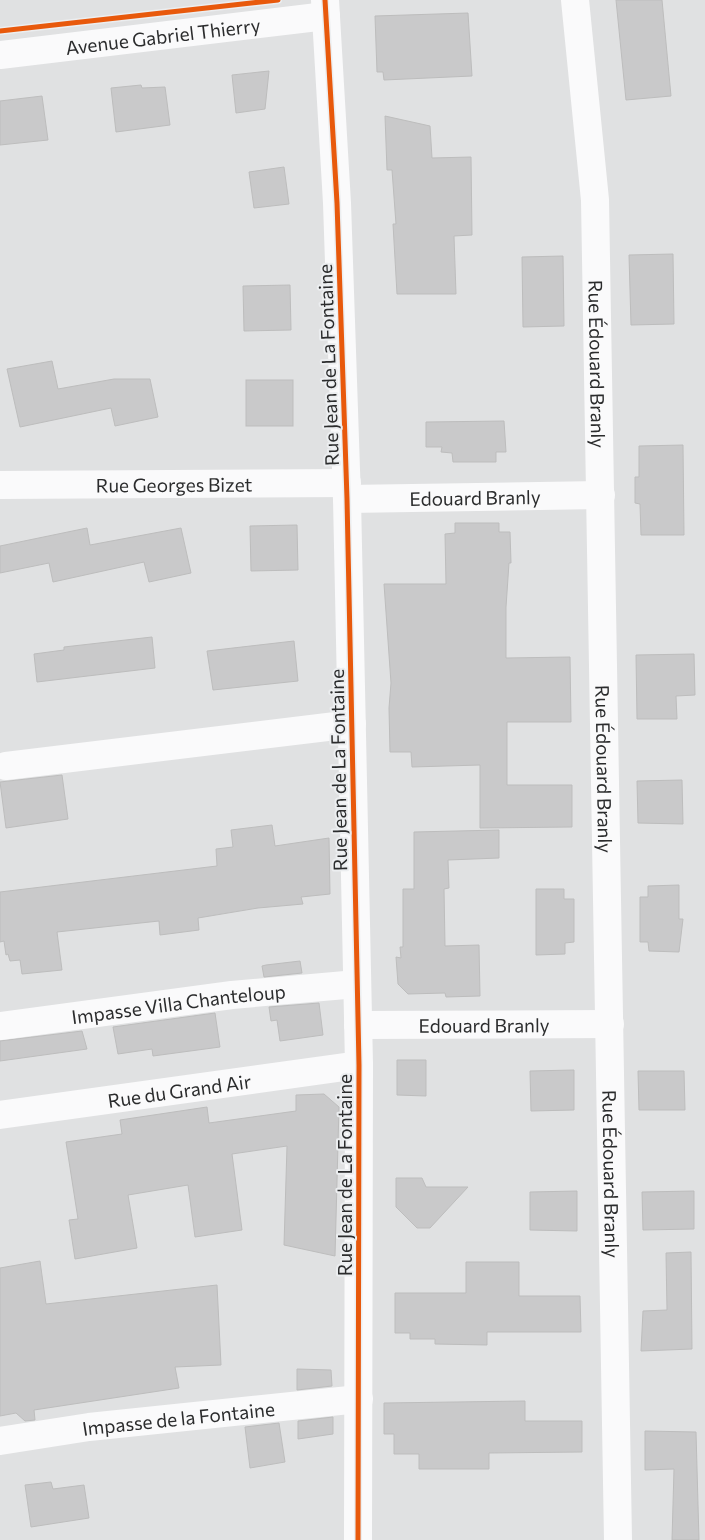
<svg xmlns="http://www.w3.org/2000/svg" width="705" height="1540" font-family="Commissioner,sans-serif">
	<style>
		.building { fill: #c9c9ca; stroke: #bdbdbd }
		.lines { fill: none; stroke-linecap: round; stroke-linejoin: round }
		.minor { stroke: #fafafb; stroke-width: 28 }
		.cycleway-casing { stroke: #eceef0; stroke-width: 8 }
		.cycleway { stroke: #e8590c; stroke-width: 5 }
		.labels { text-anchor: middle; dominant-baseline: central; stroke-width: 4; stroke-linejoin: round; paint-order: stroke }
		.street-label { font-size: 19px; fill: #2b2c2d; stroke: #eceef0 }
	</style>
	<rect width="100%" height="100%" fill="#e0e1e2"/>
	<g class="building">
		<polygon points="616,0 662,0 671,96 626,100"/>
		<polygon points="468,13 472,76 384,80 383,72 377,72 375,16"/>
		<polygon points="269,71 265,109 236,113 232,75"/>
		<polygon points="141,85 142,88 165,87 170,125 116,132 111,88"/>
		<polygon points="42,96 48,140 0,145 0,101"/>
		<polygon points="385,116 430,126 432,158 471,157 472,235 454,236 456,294 397,294 393,224 396,224 392,170 387,170"/>
		<polygon points="284,167 289,204 254,208 249,172"/>
		<polygon points="673,254 674,324 631,325 629,255"/>
		<polygon points="563,256 564,326 523,327 522,257"/>
		<polygon points="290,285 291,330 244,331 243,286"/>
		<polygon points="52,361 58,389 114,379 150,379 158,417 115,426 111,408 20,427 7,369"/>
		<rect x="246" y="380" width="47" height="46"/>
		<polygon points="504,421 506,452 496,452 496,462 453,462 452,453 441,452 442,447 426,447 426,422"/>
		<polygon points="683,445 684,535 641,535 640,504 635,503 635,477 639,477 639,446"/>
		<polygon points="455,523 499,523 499,532 510,532 511,563 509,563 506,607 506,658 570,657 571,722 507,722 507,785 572,785 572,827 480,828 480,765 412,767 411,752 390,752 389,708 391,683 384,584 446,584 445,534 455,533"/>
		<polygon points="297,525 298,570 251,571 250,526"/>
		<polygon points="87,528 90,545 181,528 191,573 149,582 144,562 53,582 49,563 0,573 0,546"/>
		<polygon points="152,637 155,668 37,682 34,654 64,650 64,647"/>
		<polygon points="294,641 298,681 213,690 207,651"/>
		<polygon points="694,654 695,695 676,696 677,719 637,719 636,655"/>
		<polygon points="62,775 68,819 6,828 0,782"/>
		<polygon points="682,780 683,824 638,823 637,781"/>
		<polygon points="272,825 275,846 329,838 330,894 301,897 303,904 258,908 198,918 199,930 160,935 159,921 57,932 62,970 22,974 20,960 10,961 8,954 6,955 4,941 0,942 0,892 217,866 216,849 233,847 231,830"/>
		<polygon points="499,830 499,858 448,860 449,888 444,889 445,946 479,945 480,996 446,997 445,993 408,994 398,984 396,957 401,958 400,947 403,947 403,889 414,889 414,832"/>
		<polygon points="679,885 679,919 683,919 679,952 649,951 648,942 640,942 640,897 648,897 648,886"/>
		<polygon points="536,889 564,889 564,899 574,899 574,942 565,943 565,954 536,955"/>
		<polygon points="300,961 302,973 264,977 262,966 266,965"/>
		<polygon points="319,1003 323,1035 280,1041 277,1020 271,1021 269,1007"/>
		<polygon points="215,1013 220,1047 153,1056 152,1049 118,1054 113,1027"/>
		<polygon points="82,1031 87,1049 0,1061 0,1041"/>
		<polygon points="397,1060 426,1060 426,1096 397,1095"/>
		<polygon points="574,1070 574,1110 531,1111 530,1071"/>
		<polygon points="638,1071 684,1071 685,1110 639,1110"/>
		<polygon points="324,1094 339,1107 335,1256 284,1245 287,1146 232,1154 242,1230 195,1237 188,1185 128,1195 137,1248 75,1259 69,1220 78,1219 66,1142 122,1134 120,1120 207,1107 209,1123 296,1111 296,1095"/>
		<polygon points="396,1178 422,1178 426,1187 468,1187 430,1228 417,1228 396,1207"/>
		<polygon points="577,1191 577,1231 530,1230 530,1192"/>
		<polygon points="694,1191 694,1229 643,1230 642,1192"/>
		<polygon points="691,1252 692,1349 641,1351 643,1311 667,1310 666,1253"/>
		<polygon points="40,1261 46,1304 217,1285 221,1365 175,1367 179,1388 34,1410 35,1420 25,1421 16,1413 0,1416 0,1268"/>
		<polygon points="466,1262 519,1262 519,1296 580,1296 581,1332 487,1332 487,1345 435,1344 435,1339 410,1339 410,1333 395,1333 395,1293 466,1293"/>
		<polygon points="297,1369 331,1370 332,1386 297,1390"/>
		<polygon points="525,1401 525,1421 582,1421 582,1452 489,1453 489,1469 419,1469 419,1454 394,1454 394,1434 384,1434 384,1403"/>
		<polygon points="333,1417 333,1434 298,1439 298,1421"/>
		<polygon points="279,1423 285,1462 250,1468 245,1427"/>
		<polygon points="645,1431 696,1432 699,1540 672,1540 674,1469 645,1470"/>
		<polygon points="51,1482 53,1489 84,1485 89,1518 31,1527 25,1485"/>
	</g>
	<g class="lines">
		<g class="minor">
			<polyline points="325,0 337,203 347,499 359,1065 358,1540"/>
			<path id="s1" d="M 575,0 L 595,200 L 618,1540"/>
			<path id="s2" d="M 0,55 L 326,16"/>
			<path id="s3" d="M 0,485 L 347,483"/>
			<path id="s4" d="M 347,499 L 601,495"/>
			<polyline points="6,766 352,724"/>
			<path id="s5" d="M 358,1025 L 610,1024"/>
			<path id="s6" d="M 0,1026 L 232,995 L 357,984"/>
			<path id="s7" d="M 0,1115 L 359,1065"/>
			<path id="s8" d="M 0,1441 L 89,1427 L 359,1399"/>
		</g>
		<g class="cycleway-casing">
			<g id="cycleway">
				<polyline points="325,0 337,203 347,499 359,1065 358,1540"/>
				<polyline points="0,31 278,0"/>
			</g>
		</g>
		<use href="#cycleway" class="cycleway"/>
	</g>
	<g class="labels">
		<g class="street-label">
			<text stroke="none"><textPath href="#s2" startOffset="164">Avenue Gabriel Thierry</textPath></text>
			<text transform="translate(328 365) rotate(-92)">Rue Jean de La Fontaine</text>
			<text stroke="none"><textPath href="#s1" startOffset="365">Rue Édouard Branly</textPath></text>
			<text stroke="none"><textPath href="#s3" startOffset="174">Rue Georges Bizet</textPath></text>
			<text stroke="none"><textPath href="#s4" startOffset="128">Edouard Branly</textPath></text>
			<text stroke="none"><textPath href="#s1" startOffset="770">Rue Édouard Branly</textPath></text>
			<text transform="translate(338 770) rotate(-91)">Rue Jean de La Fontaine</text>
			<text stroke="none"><textPath href="#s6" startOffset="180">Impasse Villa Chanteloup</textPath></text>
			<text stroke="none"><textPath href="#s5" startOffset="126">Edouard Branly</textPath></text>
			<text stroke="none"><textPath href="#s7" startOffset="181">Rue du Grand Air</textPath></text>
			<text stroke="none"><textPath href="#s1" startOffset="1175">Rue Édouard Branly</textPath></text>
			<text transform="translate(344 1175) rotate(-90)">Rue Jean de La Fontaine</text>
			<text stroke="none"><textPath href="#s8" startOffset="180">Impasse de la Fontaine</textPath></text>
		</g>
	</g>
</svg>
